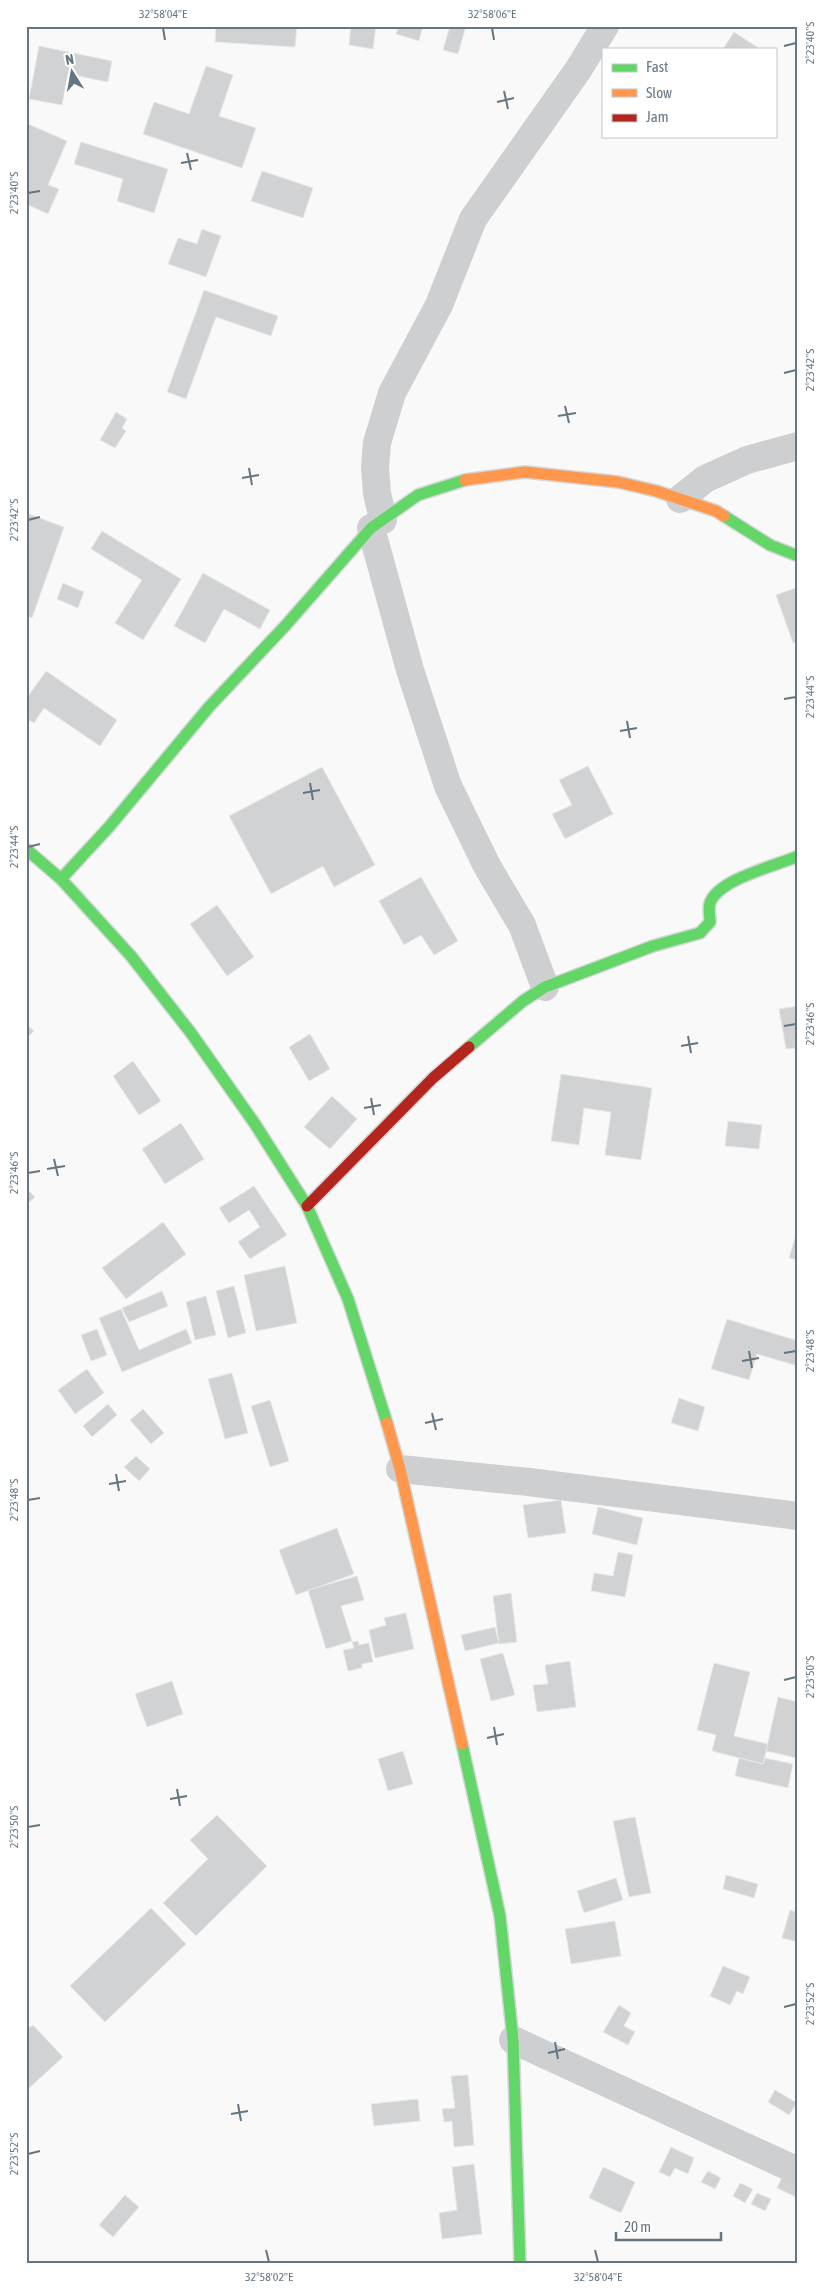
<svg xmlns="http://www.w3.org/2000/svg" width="824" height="2290" font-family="'Asap Condensed',sans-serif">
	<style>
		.building { fill: #d0d2d3; stroke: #e8e8e8 }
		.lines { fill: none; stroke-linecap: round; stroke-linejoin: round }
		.fast-casing { stroke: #d5d6d7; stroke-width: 14 }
		.slow-casing { stroke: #d5d6d7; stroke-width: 14 }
		.jam-casing { stroke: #d5d6d7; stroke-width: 14 }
		.street { stroke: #cecfd0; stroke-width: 28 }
		.fast { stroke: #63d668; stroke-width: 11 }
		.slow { stroke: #ff974d; stroke-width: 11 }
		.jam { stroke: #b3261e; stroke-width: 11 }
		.ticks { fill: none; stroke: #657683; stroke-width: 2 }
		.neatline { fill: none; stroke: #657683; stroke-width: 2 }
		.ticks-label { font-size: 12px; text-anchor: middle; fill: #657683 }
	</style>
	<rect width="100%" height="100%" fill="#f9f9f9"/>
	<g class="building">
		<polygon points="216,26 297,26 295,47 215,42"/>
		<polygon points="351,26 376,26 373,49 349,45"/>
		<polygon points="399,26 423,26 419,41 396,34"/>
		<polygon points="450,26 466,26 458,54 443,50"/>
		<polygon points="734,32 760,49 723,49"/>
		<polygon points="39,46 112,61 108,82 68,74 62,105 29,99"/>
		<polygon points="206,66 233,75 219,116 256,128 242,168 143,134 154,102 189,114"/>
		<polygon points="26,123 67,141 48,185 59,189 48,214 26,204"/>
		<polygon points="81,142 168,169 154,213 117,201 123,179 74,164"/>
		<polygon points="262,171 313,188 303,218 251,201"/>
		<polygon points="202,229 221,236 206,277 168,264 178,238 197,244"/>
		<polygon points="204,290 278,316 271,336 216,317 186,399 167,392"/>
		<polygon points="116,412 127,419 122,428 126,431 115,448 100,440"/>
		<polygon points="26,513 64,527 32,618 26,616"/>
		<polygon points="102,531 181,579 143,640 115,623 142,580 91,549"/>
		<polygon points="203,573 270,610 260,629 224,609 205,643 174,626"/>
		<polygon points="63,583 84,592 78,608 57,599"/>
		<polygon points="798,587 798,641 793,643 776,595"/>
		<polygon points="46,671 117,720 100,746 44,708 34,723 26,718 26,699"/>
		<polygon points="588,766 613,814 565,839 552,814 572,805 559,780"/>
		<polygon points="322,767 375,865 334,887 323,866 271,894 229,816"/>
		<polygon points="421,877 458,941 434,955 421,935 404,945 379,901"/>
		<polygon points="217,905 254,957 227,976 190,924"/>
		<polygon points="798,1006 798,1048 786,1049 779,1009"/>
		<polygon points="26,1024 34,1031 26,1039"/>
		<polygon points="310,1034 330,1069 309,1081 289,1047"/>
		<polygon points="133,1061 161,1101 139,1115 113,1076"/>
		<polygon points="561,1074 652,1088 641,1160 605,1155 611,1112 584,1108 579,1145 551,1141"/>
		<polygon points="332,1096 357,1119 330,1149 304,1127"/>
		<polygon points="728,1121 762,1125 759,1149 725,1146"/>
		<polygon points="181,1123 204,1159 165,1184 142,1149"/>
		<polygon points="254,1186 287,1235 250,1259 238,1242 260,1227 249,1210 229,1223 219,1208"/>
		<polygon points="26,1188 35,1197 26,1205"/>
		<polygon points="163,1222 186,1254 126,1299 102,1268"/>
		<polygon points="795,1238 798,1238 798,1260 789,1258"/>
		<polygon points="285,1266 297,1323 256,1331 244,1275"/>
		<polygon points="234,1286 246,1333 228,1338 216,1291"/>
		<polygon points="162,1291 168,1306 129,1322 122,1308"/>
		<polygon points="206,1296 216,1335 195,1340 186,1302"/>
		<polygon points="121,1309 139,1350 186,1329 192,1343 122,1372 99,1318"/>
		<polygon points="727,1319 798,1341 798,1366 757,1354 749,1380 711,1369"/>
		<polygon points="97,1329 107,1355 91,1361 81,1335"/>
		<polygon points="87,1369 104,1393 75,1414 58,1390"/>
		<polygon points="232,1373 248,1433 225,1439 208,1379"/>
		<polygon points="679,1398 705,1407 698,1431 671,1423"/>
		<polygon points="270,1400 289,1461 270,1467 251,1406"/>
		<polygon points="108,1404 117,1415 92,1437 83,1426"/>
		<polygon points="143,1409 164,1433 151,1444 130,1420"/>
		<polygon points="136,1456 150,1469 139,1481 124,1467"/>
		<polygon points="561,1500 566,1533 528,1538 523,1505"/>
		<polygon points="598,1507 643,1518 637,1545 592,1534"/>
		<polygon points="337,1528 354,1574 296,1595 279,1550"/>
		<polygon points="618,1552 633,1555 625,1597 591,1591 594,1573 613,1576"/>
		<polygon points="357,1576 364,1600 341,1606 352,1641 326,1649 308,1590"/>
		<polygon points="511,1593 517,1642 499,1644 493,1596"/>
		<polygon points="406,1613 414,1649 375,1658 369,1630 386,1625 384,1618"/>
		<polygon points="495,1627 499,1643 465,1651 461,1635"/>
		<polygon points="358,1641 359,1645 369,1643 373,1662 362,1664 362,1668 348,1671 343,1650 354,1648 352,1642"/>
		<polygon points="503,1653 515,1695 491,1701 480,1659"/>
		<polygon points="570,1661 576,1707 537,1712 533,1685 548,1684 545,1665"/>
		<polygon points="714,1663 750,1672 734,1736 768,1744 763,1764 712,1751 716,1735 697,1730"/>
		<polygon points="172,1681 183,1714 147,1727 135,1694"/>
		<polygon points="778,1697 798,1702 797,1758 766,1751"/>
		<polygon points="403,1751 413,1784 388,1791 378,1759"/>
		<polygon points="739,1758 763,1764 765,1758 793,1764 788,1788 735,1776"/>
		<polygon points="217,1815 267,1866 196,1936 163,1903 208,1859 190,1840"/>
		<polygon points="635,1817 651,1893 629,1897 613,1821"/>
		<polygon points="726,1875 758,1884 754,1898 723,1889"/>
		<polygon points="616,1878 623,1900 584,1913 577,1891"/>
		<polygon points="151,1908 186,1944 105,2022 70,1986"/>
		<polygon points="790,1910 798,1913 798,1942 782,1938"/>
		<polygon points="615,1921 621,1956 571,1964 565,1929"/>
		<polygon points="723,1966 750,1977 743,1994 737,1991 730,2005 710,1996"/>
		<polygon points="619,2005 631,2013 624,2026 635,2032 628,2045 603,2032"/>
		<polygon points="33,2025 63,2057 26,2091 26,2030"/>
		<polygon points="468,2075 474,2145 454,2147 452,2121 444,2122 442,2109 455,2108 451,2076"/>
		<polygon points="775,2090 797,2103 789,2115 768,2102"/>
		<polygon points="418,2099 420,2121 374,2126 371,2104"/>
		<polygon points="671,2147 694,2158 688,2174 675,2168 670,2177 659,2172"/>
		<polygon points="474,2164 482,2234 442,2239 439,2213 457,2210 452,2167"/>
		<polygon points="603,2167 635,2182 621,2213 589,2198"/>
		<polygon points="708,2171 721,2178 715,2189 701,2182"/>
		<polygon points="783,2175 798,2182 798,2198 777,2188"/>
		<polygon points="740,2183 753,2189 745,2203 733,2196"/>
		<polygon points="757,2193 771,2199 765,2211 751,2204"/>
		<polygon points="125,2195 139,2207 113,2237 99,2225"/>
	</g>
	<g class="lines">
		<g class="fast-casing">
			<g id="fast">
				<polyline points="724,516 770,545 798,556"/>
				<polyline points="26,849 61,879 131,956 191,1033 255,1124 307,1206 348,1299 387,1423"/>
				<polyline points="61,879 109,827 209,707 286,625 371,528 418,495 465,480"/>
				<path d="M 469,1047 L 523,1001 L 545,987 L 653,946 L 700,933 L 710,922 C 710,916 708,908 710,903 C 718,879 776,866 798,856"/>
				<polyline points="462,1744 500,1916 513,2040 520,2264"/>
			</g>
		</g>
		<g class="slow-casing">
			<g id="slow">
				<polyline points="465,480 525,472 618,482 656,491 716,511 724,516"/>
				<polyline points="387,1423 400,1469 462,1744"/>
			</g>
		</g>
		<g class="jam-casing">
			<polyline id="jam" points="307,1206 433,1078 469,1047"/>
		</g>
		<g class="street">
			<polyline points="680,499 705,479 747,460 798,446"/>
			<polyline points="383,520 377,493 375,467 377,443 392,393 439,305 473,219 578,70 605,26"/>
			<polyline points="371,528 410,670 448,786 487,866 522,925 545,987"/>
			<polyline points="400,1469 529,1482 798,1516"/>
			<polyline points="513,2040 798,2171"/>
		</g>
		<use href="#fast" class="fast"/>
		<use href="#slow" class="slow"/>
		<use href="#jam" class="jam"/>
	</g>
	<path class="ticks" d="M 163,28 L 165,40M 492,28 L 494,40M 784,46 L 796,43M 504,91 L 508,109M 497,102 L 514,98M 187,153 L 191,170M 181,163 L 198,160M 28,193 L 40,191M 784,373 L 796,370M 565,406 L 569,423M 558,416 L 576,413M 249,468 L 252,485M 242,478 L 259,475M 28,520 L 40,517M 784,699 L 796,697M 627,721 L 630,738M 620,731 L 637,728M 310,783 L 313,800M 303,793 L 320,790M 28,847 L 40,844M 784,1026 L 796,1024M 688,1036 L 691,1053M 681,1046 L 698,1043M 371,1098 L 374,1115M 364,1108 L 381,1105M 54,1159 L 58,1176M 47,1169 L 65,1166M 28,1173 L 40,1171M 749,1351 L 752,1368M 784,1353 L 796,1351M 742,1361 L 759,1358M 432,1413 L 436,1430M 425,1423 L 443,1419M 116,1474 L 119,1491M 109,1484 L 126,1481M 28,1500 L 40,1498M 784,1680 L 796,1677M 494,1727 L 497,1745M 487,1738 L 504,1734M 177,1789 L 180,1806M 170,1799 L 187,1796M 28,1827 L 40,1825M 784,2007 L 796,2004M 555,2042 L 558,2059M 548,2053 L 565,2049M 238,2104 L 241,2121M 231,2114 L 248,2111M 28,2154 L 40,2151M 266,2250 L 269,2262M 595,2250 L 598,2262"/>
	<rect width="824" height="2290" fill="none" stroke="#ffffff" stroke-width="55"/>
	<rect x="602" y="48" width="175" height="90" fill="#ffffff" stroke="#c1c8cd"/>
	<rect x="612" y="64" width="25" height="8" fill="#63d668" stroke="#c1c8cd"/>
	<text x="646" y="72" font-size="15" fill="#657683">Fast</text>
	<rect x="612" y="89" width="25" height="8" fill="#ff974d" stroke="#c1c8cd"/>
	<text x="646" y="98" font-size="15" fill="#657683">Slow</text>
	<rect x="612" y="114" width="25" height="8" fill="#b3261e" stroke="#c1c8cd"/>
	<text x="646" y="122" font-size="15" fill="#657683">Jam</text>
	<g transform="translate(72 72) rotate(349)" stroke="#ffffff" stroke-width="4" paint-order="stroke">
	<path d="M0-4L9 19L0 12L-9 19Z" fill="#657683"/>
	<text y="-8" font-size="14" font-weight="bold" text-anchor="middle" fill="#657683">N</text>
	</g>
	<path d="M616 2232v8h105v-8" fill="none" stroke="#657683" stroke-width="2.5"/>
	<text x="624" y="2232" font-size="15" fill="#657683" stroke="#ffffff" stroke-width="4" paint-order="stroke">20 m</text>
	<rect x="28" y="28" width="768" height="2234" class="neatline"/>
	<g class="ticks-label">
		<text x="163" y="18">32°58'04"E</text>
		<text x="492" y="18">32°58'06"E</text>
		<text transform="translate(810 43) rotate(-90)" y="4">2°23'40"S</text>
		<text transform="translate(14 193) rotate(-90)" y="4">2°23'40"S</text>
		<text transform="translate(810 370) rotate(-90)" y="4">2°23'42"S</text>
		<text transform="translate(14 520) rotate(-90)" y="4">2°23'42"S</text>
		<text transform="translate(810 697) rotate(-90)" y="4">2°23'44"S</text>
		<text transform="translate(14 847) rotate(-90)" y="4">2°23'44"S</text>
		<text transform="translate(810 1024) rotate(-90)" y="4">2°23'46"S</text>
		<text transform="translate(14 1173) rotate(-90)" y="4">2°23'46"S</text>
		<text transform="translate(810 1351) rotate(-90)" y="4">2°23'48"S</text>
		<text transform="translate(14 1500) rotate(-90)" y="4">2°23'48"S</text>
		<text transform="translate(810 1677) rotate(-90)" y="4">2°23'50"S</text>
		<text transform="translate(14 1827) rotate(-90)" y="4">2°23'50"S</text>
		<text transform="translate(810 2004) rotate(-90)" y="4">2°23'52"S</text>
		<text transform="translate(14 2154) rotate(-90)" y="4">2°23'52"S</text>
		<text x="269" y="2281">32°58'02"E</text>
		<text x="598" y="2281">32°58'04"E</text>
	</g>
</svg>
